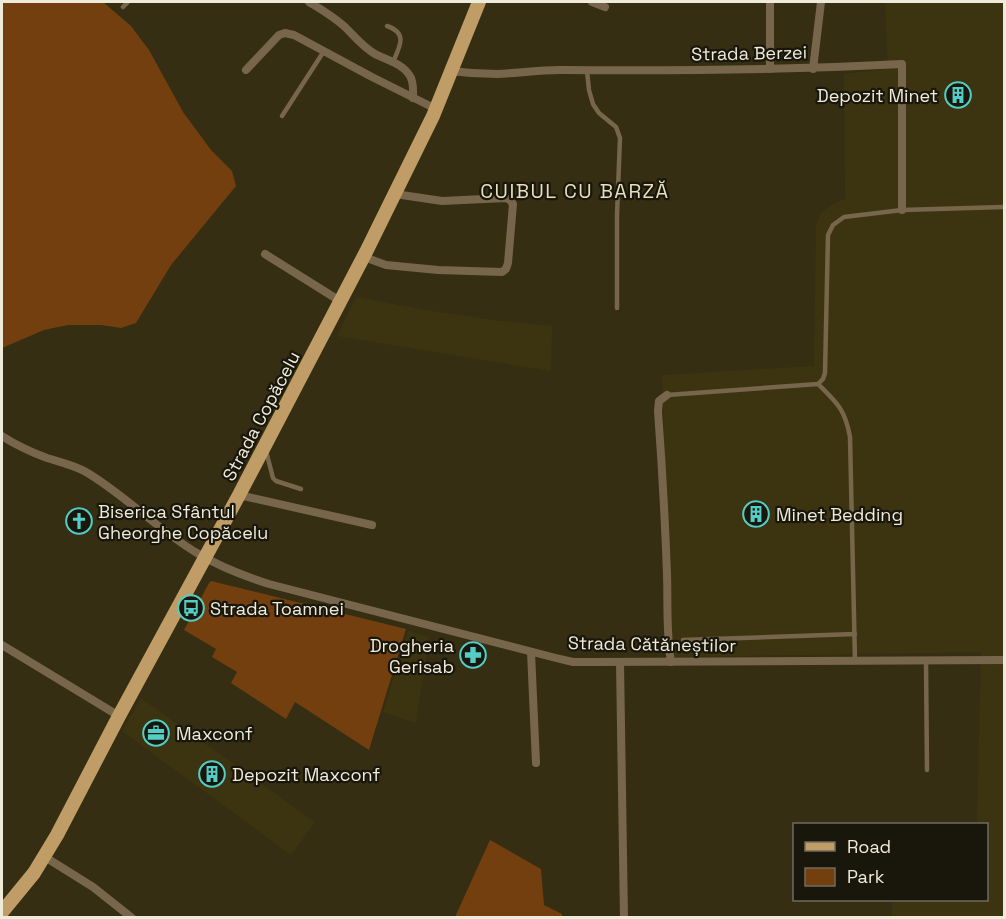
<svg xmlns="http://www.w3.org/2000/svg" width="1006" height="919" font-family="'Space Grotesk',sans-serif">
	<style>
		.built { fill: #3c3410 }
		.green { fill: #733f0e }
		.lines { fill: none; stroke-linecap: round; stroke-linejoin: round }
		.service { stroke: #77664c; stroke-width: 4.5 }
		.minor { stroke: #77664c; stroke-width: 8 }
		.primary { stroke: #c09c66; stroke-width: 14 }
		.labels { text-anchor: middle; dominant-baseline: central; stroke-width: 4.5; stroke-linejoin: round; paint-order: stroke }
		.street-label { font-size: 18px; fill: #efebdb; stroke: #19160b }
		.poi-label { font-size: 18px; fill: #efebdb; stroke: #19160b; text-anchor: start }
		.neighbourhood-label { font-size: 20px; letter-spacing: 1.5px; fill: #e7dfbf; stroke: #19160b }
	</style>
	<rect width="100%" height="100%" fill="#352e13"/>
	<g class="built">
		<polygon points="885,2 1004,2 1004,917 892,917 892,900 986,900 986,824 977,824 981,652 672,657 662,375 814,366 816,225 821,213 831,205 845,199 844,74 888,69"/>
		<polygon points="356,297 426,310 499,321 552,326 551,371 337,336"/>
		<polygon points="408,631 429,637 416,723 383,712"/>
		<polygon points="141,698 315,822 291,855 122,731"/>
	</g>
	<g class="green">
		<polygon points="2,2 103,2 131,26 149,50 183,112 211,150 232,171 236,186 171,265 136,323 121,328 101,325 68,325 44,330 2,348"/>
		<polygon points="211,581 406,629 369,750 295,702 286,719 231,683 237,672 212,657 216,649 184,630 209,583"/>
		<polygon points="490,840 541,869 544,905 562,914 562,917 455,917"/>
	</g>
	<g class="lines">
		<g class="service">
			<polyline points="123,7 128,2"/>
			<path d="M 387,26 C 408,33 400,46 393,62"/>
			<polyline points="587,71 589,90 593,104 599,113 616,127 620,138 617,215 617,308"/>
			<polyline points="282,116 324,51"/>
			<path d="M 818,384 C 837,403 845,409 850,437 L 855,661"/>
			<polyline points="667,395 818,384 823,379 825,373 828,235 833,225 844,217 902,210 1004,207"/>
			<polyline points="266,451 273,478 276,481 301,489"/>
			<polyline points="683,640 855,634"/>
			<polyline points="926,661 927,770"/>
		</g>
		<g class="minor">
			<path d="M 309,2 C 322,10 336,18 347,29 C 356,38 363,47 375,54 C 386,60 402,63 410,76 C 414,82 413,91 413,98"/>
			<polyline points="592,2 605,7"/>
			<polyline points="770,2 770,69"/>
			<polyline points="813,69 821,2"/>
			<polyline points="246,70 279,35 285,33 294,35 372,77 436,109"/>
			<path d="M 451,71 C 466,73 481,74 497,74 C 518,73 539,70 560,70 C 674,71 788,70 902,64 L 902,210"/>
			<polyline points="265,254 340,301"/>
			<polyline points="364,257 386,265 438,270 502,272 506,269 508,263 513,204 510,200 506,198 442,201 395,194"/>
			<path d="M 667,395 L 659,401 L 658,411 C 662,465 665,520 667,574 C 668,603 666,633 671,662"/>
			<path d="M 2,436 C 16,445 31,452 47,458 C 60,462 74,465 86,472 C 125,495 158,530 197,553 C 220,567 244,576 269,584 L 556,658 L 573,662 L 596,662 L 1004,660"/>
			<polyline points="239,495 372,525"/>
			<polyline points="2,645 119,716"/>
			<polyline points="531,652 536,763"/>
			<polyline points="620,662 624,918"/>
			<polyline points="45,857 93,887 132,918"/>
		</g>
		<polyline class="primary" points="2,912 34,873 57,835 119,716 239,495 366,252 433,116 479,2"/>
	</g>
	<defs>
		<g id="building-ring" transform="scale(1.35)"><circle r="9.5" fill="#19160b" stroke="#54cdc7" stroke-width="1.5"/><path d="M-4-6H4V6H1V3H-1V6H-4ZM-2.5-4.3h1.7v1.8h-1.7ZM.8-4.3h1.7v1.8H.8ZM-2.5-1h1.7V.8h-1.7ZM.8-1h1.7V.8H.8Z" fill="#54cdc7"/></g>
		<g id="church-ring" transform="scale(1.35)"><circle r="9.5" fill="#19160b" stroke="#54cdc7" stroke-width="1.5"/><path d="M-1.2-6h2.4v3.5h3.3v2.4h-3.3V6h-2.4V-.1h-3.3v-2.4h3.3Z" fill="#54cdc7"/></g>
		<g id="bus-ring" transform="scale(1.35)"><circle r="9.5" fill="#19160b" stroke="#54cdc7" stroke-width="1.5"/><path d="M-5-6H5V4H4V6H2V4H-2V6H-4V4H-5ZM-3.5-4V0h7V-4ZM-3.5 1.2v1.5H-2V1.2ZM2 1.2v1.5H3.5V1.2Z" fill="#54cdc7"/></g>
		<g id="pharmacy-ring" transform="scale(1.35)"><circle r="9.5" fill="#19160b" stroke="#54cdc7" stroke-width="1.5"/><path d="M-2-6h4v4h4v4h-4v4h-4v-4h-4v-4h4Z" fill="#54cdc7"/></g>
		<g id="office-ring" transform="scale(1.35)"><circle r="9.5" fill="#19160b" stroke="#54cdc7" stroke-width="1.5"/><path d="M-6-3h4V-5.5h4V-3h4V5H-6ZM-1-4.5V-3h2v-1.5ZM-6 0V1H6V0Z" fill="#54cdc7"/></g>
	</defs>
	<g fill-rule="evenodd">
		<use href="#building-ring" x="958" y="95"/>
		<use href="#building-ring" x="756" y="514"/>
		<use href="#church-ring" x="79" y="521"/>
		<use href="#bus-ring" x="191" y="608"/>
		<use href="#pharmacy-ring" x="473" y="655"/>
		<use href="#office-ring" x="156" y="733"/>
		<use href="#building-ring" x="212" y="774"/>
	</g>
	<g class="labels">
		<g class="street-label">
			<text transform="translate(749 53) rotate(-1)">Strada Berzei</text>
			<text transform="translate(261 416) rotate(-62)">Strada Copăcelu</text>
			<text transform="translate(652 644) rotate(1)">Strada Cătăneștilor</text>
		</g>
		<g class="poi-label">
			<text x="938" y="95" text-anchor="end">Depozit Minet</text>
			<text x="98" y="511">Biserica Sfântul<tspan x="98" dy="21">Gheorghe Copăcelu</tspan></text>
			<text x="776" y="514">Minet Bedding</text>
			<text x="210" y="608">Strada Toamnei</text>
			<text x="454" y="645" text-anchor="end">Drogheria<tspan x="454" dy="21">Gerisab</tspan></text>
			<text x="176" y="733">Maxconf</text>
			<text x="232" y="774">Depozit Maxconf</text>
		</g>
		<g class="neighbourhood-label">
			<text x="575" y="191">CUIBUL CU BARZĂ</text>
		</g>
	</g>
	<rect width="1006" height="919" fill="none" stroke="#efebdb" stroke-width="6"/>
	<rect x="793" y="823" width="195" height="78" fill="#19160b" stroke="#6f6b5e" stroke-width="1.5"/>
	<rect x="805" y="842" width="30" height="9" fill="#c09c66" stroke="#6f6b5e" stroke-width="1.5"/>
	<text x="847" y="853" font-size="18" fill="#efebdb">Road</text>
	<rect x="805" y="868" width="30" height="18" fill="#733f0e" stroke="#6f6b5e" stroke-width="1.5"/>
	<text x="847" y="883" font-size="18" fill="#efebdb">Park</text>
</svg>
